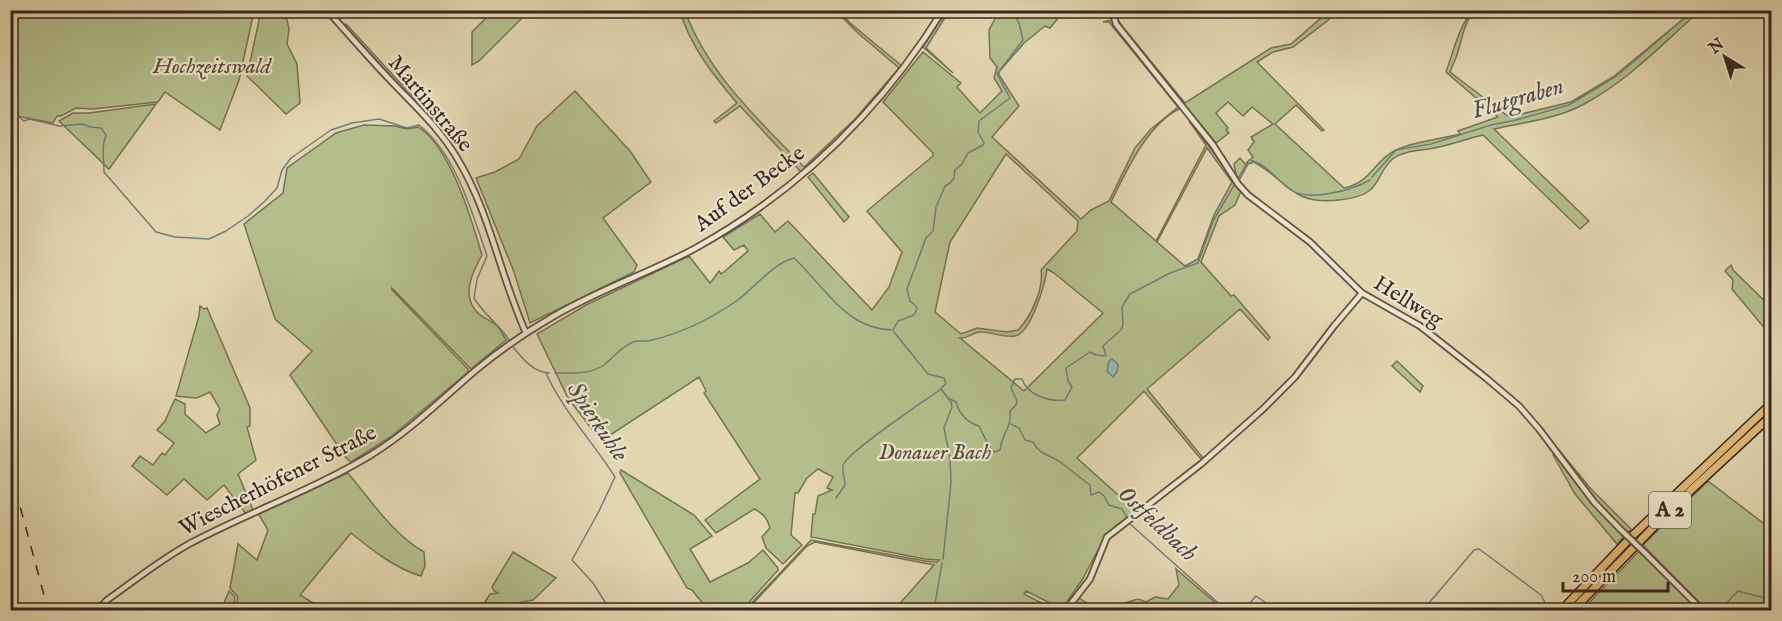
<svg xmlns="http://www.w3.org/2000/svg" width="1782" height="621" font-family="'IM FELL English',serif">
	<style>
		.green { fill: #b3be8c; stroke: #767254; stroke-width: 1.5; fill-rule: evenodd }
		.water { fill: #98b7b5; stroke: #727d78; stroke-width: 1.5 }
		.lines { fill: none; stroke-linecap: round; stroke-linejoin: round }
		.stream { stroke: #727d78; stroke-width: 1.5 }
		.minor-casing { stroke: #625142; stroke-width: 8 }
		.highway-casing { stroke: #38251d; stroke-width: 10 }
		.minor { stroke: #ece4cc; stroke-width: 4.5 }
		.highway { stroke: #e1bb78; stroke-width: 7 }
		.rail { stroke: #38251d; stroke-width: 1.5; stroke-dasharray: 10 10; stroke-linecap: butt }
		.minor-bridge-casing { stroke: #625142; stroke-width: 8; stroke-linecap: butt }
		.minor-bridge { stroke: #ece4cc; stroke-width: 4.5 }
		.labels { text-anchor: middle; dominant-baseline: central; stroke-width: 4.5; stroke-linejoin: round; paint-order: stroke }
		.shield { fill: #ece4cc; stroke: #6e5e52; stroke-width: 1.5 }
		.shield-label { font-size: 21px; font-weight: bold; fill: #38251d }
		.park-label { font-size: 22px; font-style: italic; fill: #574b39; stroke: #ece4cc }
		.street-label { font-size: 22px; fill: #38251d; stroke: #ece4cc }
		.water-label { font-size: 24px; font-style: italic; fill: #504a43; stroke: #ece4cc }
	</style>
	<rect width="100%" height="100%" fill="#e2d6b1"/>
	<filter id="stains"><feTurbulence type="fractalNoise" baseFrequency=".00333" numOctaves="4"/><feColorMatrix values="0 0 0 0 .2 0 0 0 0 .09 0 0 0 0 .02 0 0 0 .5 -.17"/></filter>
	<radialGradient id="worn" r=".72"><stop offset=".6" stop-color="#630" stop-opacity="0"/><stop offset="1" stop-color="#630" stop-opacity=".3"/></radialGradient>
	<g class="green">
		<polygon points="494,10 529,11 479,61 472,65 472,32"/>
		<polygon points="947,10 949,11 926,48 953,73 923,47"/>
		<polygon points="10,11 11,10 254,11 239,80 220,130 165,92 158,102 93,109 76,108 61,116 57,116 53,123 11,115"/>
		<polygon points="261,11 279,11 287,20 289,29 287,44 297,64 300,103 286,114 247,76"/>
		<path d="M 680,11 L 685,11 C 708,74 758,119 804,167 L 855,119 L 899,68 L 858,33 L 836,11 L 839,11 L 850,23 L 902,66 L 856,121 L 801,172 L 740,106 L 716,123 L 714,121 L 737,103 C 714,76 690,46 680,11 Z"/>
		<path d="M 996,11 L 1064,11 L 1050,28 L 1045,26 L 1024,43 L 999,72 L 999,75 L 1019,106 L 992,137 L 1081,219 L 1091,210 L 1109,201 L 1135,148 L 1151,129 L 1178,107 L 1109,22 L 1103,22 L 1111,20 L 1181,108 C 1148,123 1126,171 1111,202 L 1156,241 L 1206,145 L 1189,121 L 1191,122 L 1233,179 L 1236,174 L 1234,164 L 1240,158 L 1245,164 L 1253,157 L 1248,150 L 1254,142 L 1251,137 L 1273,124 L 1252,107 L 1243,116 L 1228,102 L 1216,113 L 1228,128 L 1226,130 L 1229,133 L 1216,143 L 1119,25 L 1113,11 L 1116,11 L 1118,20 L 1123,27 L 1185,103 L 1271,48 L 1291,44 L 1327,13 L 1331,11 L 1340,11 L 1293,47 L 1273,52 L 1257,62 L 1324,130 L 1322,131 L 1296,105 L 1275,124 L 1344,188 C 1372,182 1373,161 1396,150 C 1411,142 1441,139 1460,134 L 1458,131 L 1498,117 L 1446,72 C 1454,50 1458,29 1472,11 L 1464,30 L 1457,55 L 1450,72 L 1509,117 L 1571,102 L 1613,77 L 1693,11 L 1700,11 C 1664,42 1629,80 1586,103 C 1558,119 1525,122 1494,129 L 1589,221 L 1580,229 L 1483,135 C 1466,139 1450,145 1434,148 C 1421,151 1405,150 1394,158 C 1381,167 1380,183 1369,191 C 1361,197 1348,199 1339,200 C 1290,205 1290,182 1254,162 L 1248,164 L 1236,186 L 1241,191 L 1235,205 L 1219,216 L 1201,262 L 1231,296 L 1234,295 L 1270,337 L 1268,340 L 1240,309 L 1147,389 L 1203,458 L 1201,459 L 1144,391 L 1077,458 L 1136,511 L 1105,537 L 1082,580 L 1062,609 L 1026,591 L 1024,594 L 1055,610 L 894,610 L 934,565 L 815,542 L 807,546 L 747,610 L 745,610 L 811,540 L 925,561 L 937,562 L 939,560 L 925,559 L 811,537 L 813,514 L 815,514 L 818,496 L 832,490 L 827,488 L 833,477 L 818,469 L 807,478 L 798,493 L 795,493 L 791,535 L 802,545 L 783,564 L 766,548 L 762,537 L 770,528 C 767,518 763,513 754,509 L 716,533 L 705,520 L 760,479 L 704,393 L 706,391 L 699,377 L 601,441 L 568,398 L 537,334 L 586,305 L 689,256 L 710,283 C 714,279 716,275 719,271 L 721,274 L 725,271 L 748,251 L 744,245 L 734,250 L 723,237 L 760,214 L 775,232 L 788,221 L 872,310 L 889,287 L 902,252 L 867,211 L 933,156 L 933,153 L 883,102 L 923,52 L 961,83 L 957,87 L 980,113 L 1002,91 L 994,78 L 997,67 L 990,58 L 989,30 L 997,15 ZM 1207,148 L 1232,182 L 1214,215 L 1198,259 L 1185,266 L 1157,242 ZM 1006,154 L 1078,221 L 1077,231 L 1041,270 C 1044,288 1031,317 1018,330 L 1007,332 L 977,328 L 961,334 L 935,312 L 950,242 ZM 1047,269 L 1054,273 L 1103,313 L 1024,391 L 960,338 C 968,339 973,331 982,332 C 992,332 1004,338 1015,336 C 1031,333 1045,284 1047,269 Z"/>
		<polygon points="346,24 451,138 455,144 450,144 426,114 345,27"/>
		<polygon points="575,91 630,151 651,182 603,218 637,265 634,272 530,323 514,272 476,178 495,172 519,159 537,126"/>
		<polygon points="156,104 109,169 59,121 73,113 89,113"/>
		<path d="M 364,125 L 395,126 L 407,129 L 418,127 C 450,145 472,221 482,255 C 472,273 460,297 479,314 C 483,318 490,320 495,324 C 500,328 503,335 506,340 L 471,369 L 392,288 L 392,290 L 468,369 L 468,372 L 392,436 L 351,462 L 346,458 L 290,375 L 312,351 L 275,319 L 244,224 L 283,193 L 287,168 L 336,133 Z"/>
		<polygon points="813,173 849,217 844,222 808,177"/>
		<polygon points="1731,265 1733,270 1771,307 1771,336 1732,289 1733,280 1725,271"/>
		<polygon points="200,306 204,309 207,308 250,408 250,426 247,427 256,460 238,474 253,510 246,514 224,485 207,500 184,479 167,495 132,466 140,456 153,465 162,453 165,455 174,443 157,430 165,421 175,399 185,404 185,414 206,433 220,424 217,415 220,409 210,392 197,398 176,396 199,316"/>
		<polygon points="1397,361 1423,386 1420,392 1392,366"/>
		<polygon points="1559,450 1591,489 1631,529 1617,544 1575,494 1553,455"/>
		<polygon points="621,470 694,515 712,536 690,549 710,582 748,563 763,550 778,568 778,570 742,610 708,610 692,590 687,588 620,473"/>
		<path d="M 348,473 C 371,501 393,534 424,552 L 425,566 L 421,576 C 396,569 372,550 351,533 L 300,595 L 325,610 L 235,610 L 238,597 L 230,588 L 238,544 L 257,560 L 268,530 L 258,513 Z"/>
		<polygon points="1708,481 1771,529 1771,610 1707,610 1643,545"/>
		<polygon points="1639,551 1699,610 1582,610"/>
		<polygon points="513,552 556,578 533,600 480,610 490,594 498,593 494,591 492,587"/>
		<path d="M 1176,569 L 1224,610 L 1070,610 L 1079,598 C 1099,613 1115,606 1138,599 L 1146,602 L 1155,597 L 1168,599 L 1179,585 Z"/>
		<polygon points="229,591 235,597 233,610 221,610"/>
	</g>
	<polygon class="water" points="1112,359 1118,364 1117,372 1113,377 1107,371 1109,361"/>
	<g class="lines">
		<g class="stream">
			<path d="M 10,118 L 18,116 L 24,121 L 30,119 L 59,126 L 82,124 L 90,127 L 101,128 L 106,135 C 101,148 104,158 104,172 L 156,232 L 175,237 L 209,239 L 226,231 L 248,216 L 265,201 L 277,188 L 282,170 L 291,158 L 331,130 L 352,123 L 379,119 L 407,128 L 419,125 C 455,152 473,215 487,256 L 477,279 L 474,298 C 484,315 499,324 509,340"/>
			<polyline points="1372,177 1396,150 1431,144 1491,125 1516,120 1569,105 1618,75 1694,10"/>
			<polyline points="894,332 928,374 944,378 946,383 941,389 951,402 952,407 944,428 950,458 951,483 943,559"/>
			<path d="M 513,347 C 523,359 533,372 549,373"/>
			<path d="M 546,373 C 563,411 593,442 615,477 L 599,511 L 572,560 L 593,583 L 610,610"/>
			<path d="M 555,373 C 572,373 589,375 604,365 C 613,358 622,346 633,342 C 639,340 646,342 652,340 C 682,333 710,319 735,302 C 754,289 773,263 794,258 C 826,288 845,329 893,330 L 898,321 L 914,315 L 917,309 L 916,306 L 910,301 L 907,289 L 926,238 L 933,231 L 936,207 L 945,186 L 950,183 L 954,178 L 955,170 L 962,164 L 968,153 L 983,145 L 984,143 L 978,132 L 979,121 L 1010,98 L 997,74 L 1023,40 L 1019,23 L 1012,10"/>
			<path d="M 948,398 L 956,402 C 959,414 968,423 979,426 C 983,434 988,446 994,452 L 1000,450 C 1002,433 1012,428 1010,411 L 1016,405 L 1017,401 L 1011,388 L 1015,379 L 1022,379 C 1027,395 1049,402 1065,400 L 1072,387 L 1068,381 L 1066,368 L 1090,352 L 1096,355 L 1106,356 L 1103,346 L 1121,330 L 1123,325 L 1122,307 L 1130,294 L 1170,273 L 1198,263 L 1213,221 L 1249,160 C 1268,164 1276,180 1291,190 C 1309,202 1353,190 1370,180"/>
			<path d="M 1011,424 L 1019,428 L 1025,440 L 1033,442 C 1039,455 1053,456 1063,464 C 1072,471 1080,478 1090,485 L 1091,495 L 1099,492 L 1104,496 L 1109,505 L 1122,509 L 1127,518"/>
			<path d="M 836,498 L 845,485 C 845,479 842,471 843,466 C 844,454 926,400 941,389"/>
			<polyline points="1129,523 1226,610"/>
			<polyline points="934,610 942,563"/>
			<polyline points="1244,610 1256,596 1276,610"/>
			<polyline points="1423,610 1469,556 1474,550 1479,549 1541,595 1549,610"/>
			<polyline points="1720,610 1738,591 1772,600"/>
		</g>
		<g class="minor-casing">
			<g id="minor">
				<path d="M 327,10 C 349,35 370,59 392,82 C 415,106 440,129 457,158 C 490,212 500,276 526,333"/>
				<polyline points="1112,10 1116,24 1213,145 1238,184 1248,195 1310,242 1362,293 1420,326 1486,378 1519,406 1539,429 1594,502 1620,529"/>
				<polyline points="1645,553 1702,610"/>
				<path d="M 98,610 L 107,600 C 134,581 160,560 189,544 C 249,512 313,490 371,455 C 410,431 442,399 476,370 C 499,351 523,334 549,319 C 595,291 647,274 694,249 C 797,192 881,110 943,10"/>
				<polyline points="1066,610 1090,579 1107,537 1201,464 1263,409 1295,377 1334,326 1362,293"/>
			</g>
		</g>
		<g class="highway-casing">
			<g id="highway">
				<polyline points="1562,610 1632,536 1772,403"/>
				<polyline points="1573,610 1675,505 1772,415"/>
			</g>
		</g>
		<use href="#minor" class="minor"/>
		<use href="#highway" class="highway"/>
		<polyline class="rail" points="10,469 48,610"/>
		<g class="minor-bridge-casing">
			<polyline id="minor-bridge" points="1620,529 1645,553"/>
		</g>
		<use href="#minor-bridge" class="minor-bridge"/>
	</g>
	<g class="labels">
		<rect class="shield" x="1649" y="492" width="42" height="36" rx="4.5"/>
		<g class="shield-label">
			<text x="1670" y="510">A 2</text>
		</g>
		<g class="park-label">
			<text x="212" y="67">Hochzeitswald</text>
			<text x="935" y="453">Donauer Bach</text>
		</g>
		<g class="street-label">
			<text transform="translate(430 104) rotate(50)">Martinstraße</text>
			<text transform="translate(750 189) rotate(-36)">Auf der Becke</text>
			<text transform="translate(1408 302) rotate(32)">Hellweg</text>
			<text transform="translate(278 481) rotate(-27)">Wiescherhöfener Straße</text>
		</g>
		<g class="water-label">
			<text transform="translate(1518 99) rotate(-16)">Flutgraben</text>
			<text transform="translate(597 422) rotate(56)">Spierkuhle</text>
			<text transform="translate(1157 524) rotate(43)">Ostfeldbach</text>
		</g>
	</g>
	<rect width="1782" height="621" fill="none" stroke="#e2d6b1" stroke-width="36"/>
	<rect x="12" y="12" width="1758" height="597" fill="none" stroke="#38251d" stroke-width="3"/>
	<rect x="18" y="18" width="1746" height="585" fill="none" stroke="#38251d" stroke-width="1.5"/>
	<g transform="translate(1725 57) rotate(322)" stroke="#ece4cc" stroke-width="4.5" paint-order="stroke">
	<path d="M0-4.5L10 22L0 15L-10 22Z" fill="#38251d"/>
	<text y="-9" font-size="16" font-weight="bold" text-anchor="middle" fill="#38251d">N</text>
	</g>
	<path d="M1563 582v9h105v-9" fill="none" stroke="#38251d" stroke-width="3"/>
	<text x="1572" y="582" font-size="18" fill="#38251d" stroke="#ece4cc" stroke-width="4.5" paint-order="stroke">200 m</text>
	<rect width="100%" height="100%" filter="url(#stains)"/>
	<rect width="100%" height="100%" fill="url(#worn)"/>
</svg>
